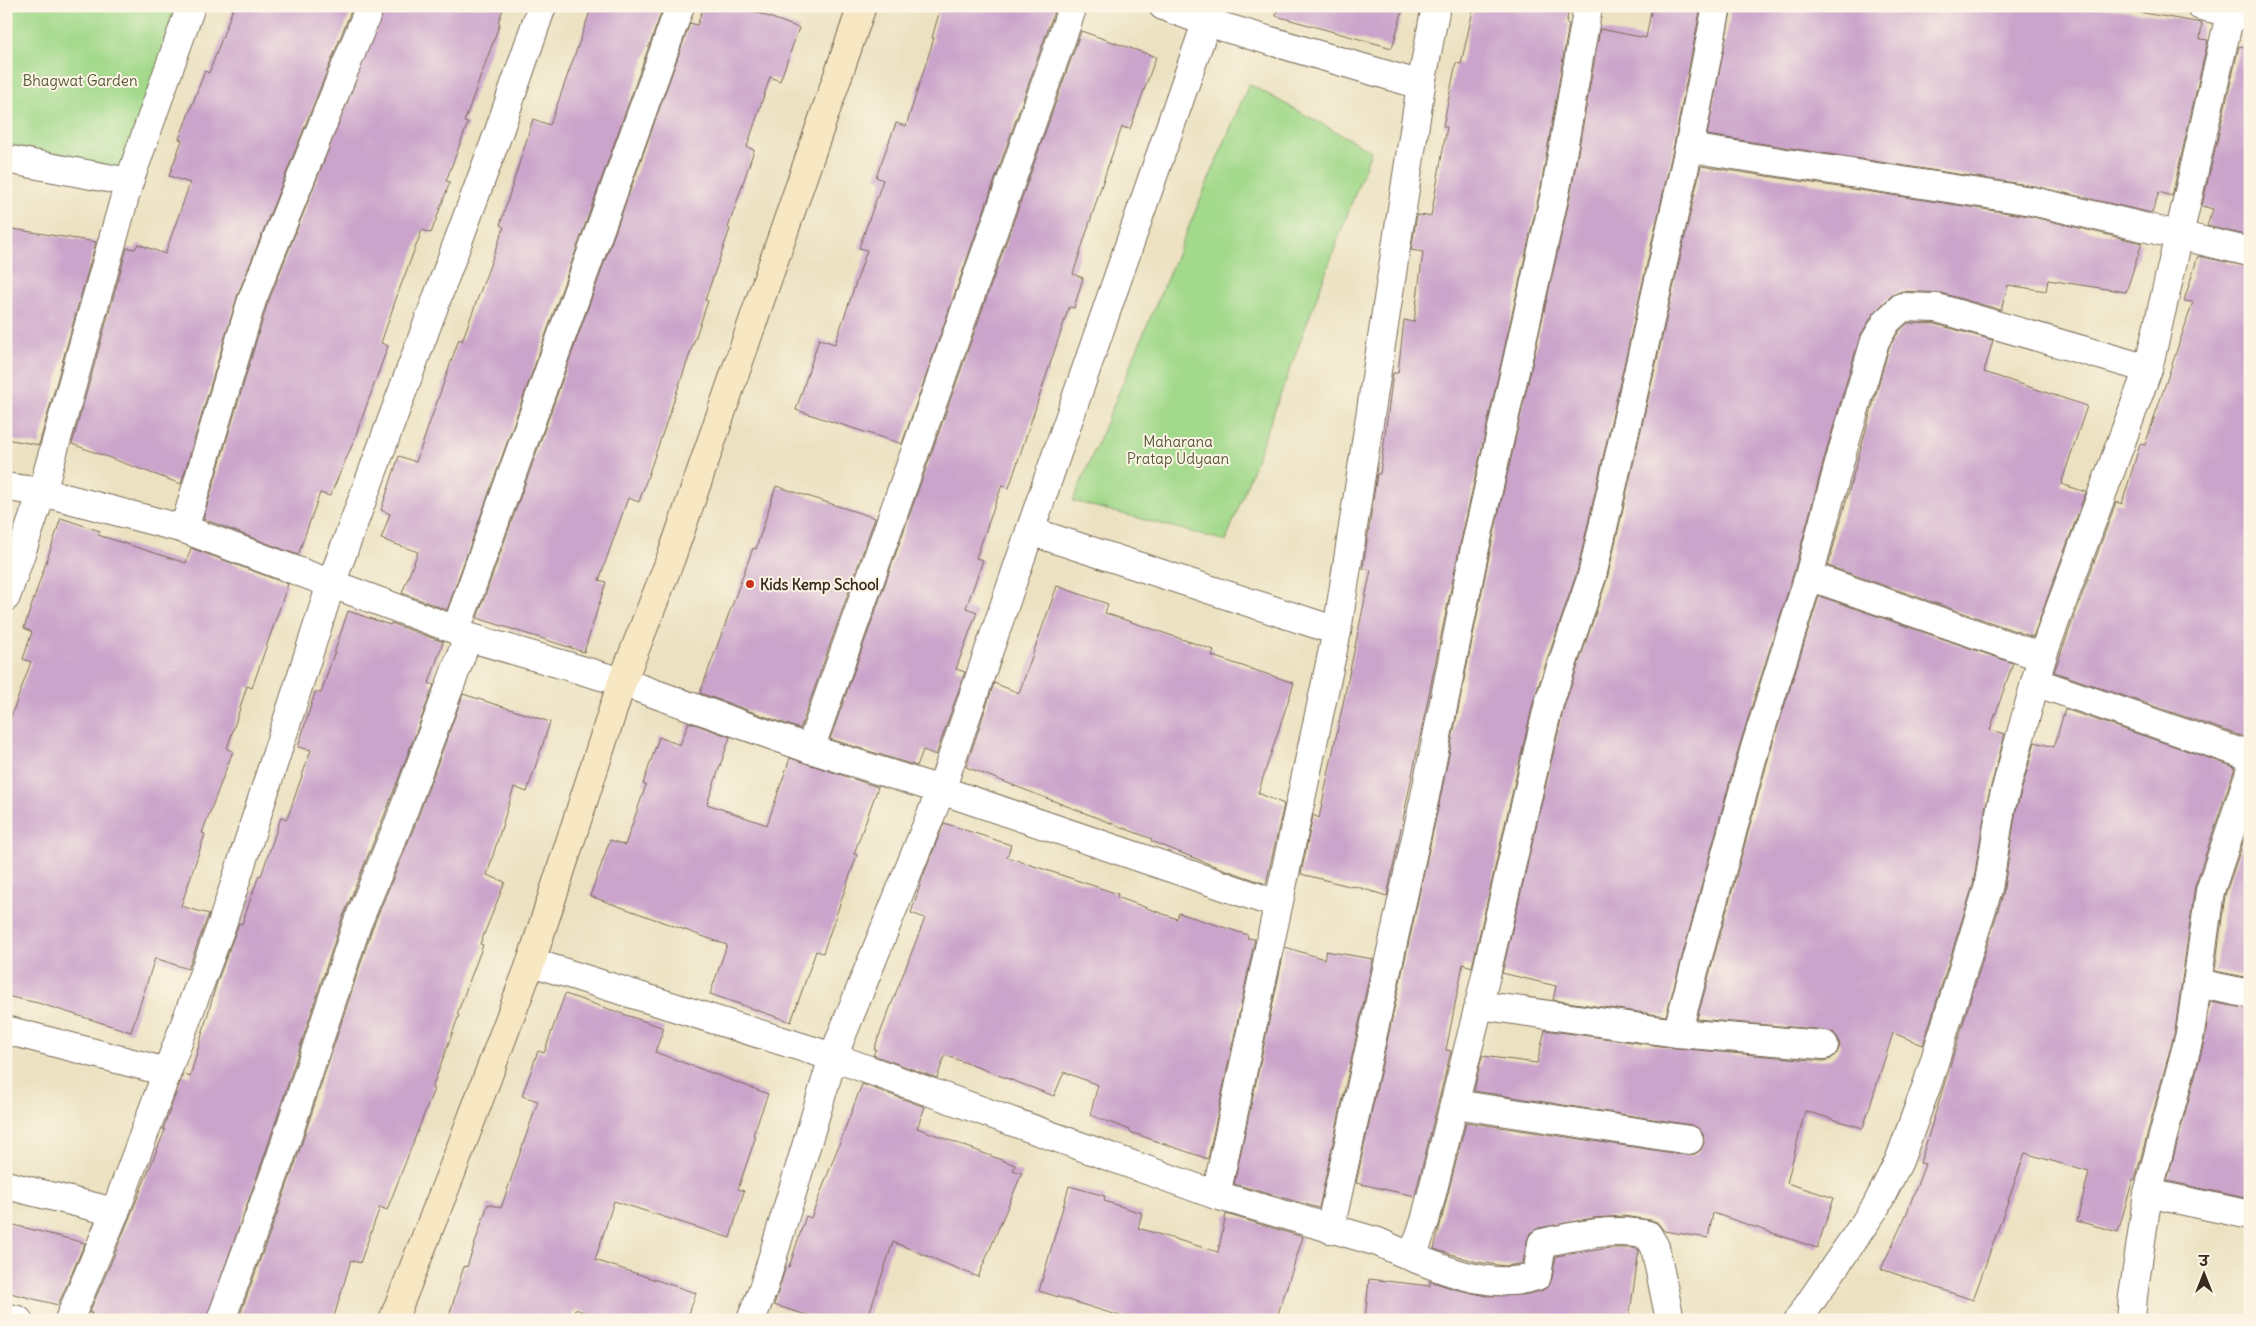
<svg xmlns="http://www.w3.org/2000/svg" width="2256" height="1326" font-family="Delius,'Playpen Sans Deva',sans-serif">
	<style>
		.green { fill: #a2d98b; stroke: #6e8254 }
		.building { fill: #cba4cb }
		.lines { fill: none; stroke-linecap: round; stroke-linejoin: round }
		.street-casing { stroke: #796a57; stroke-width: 30 }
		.secondary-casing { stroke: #796a57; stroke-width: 30 }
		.street { stroke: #fff; stroke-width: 28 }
		.secondary { stroke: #f7e8c3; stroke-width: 28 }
		.poi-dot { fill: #c8321e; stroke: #fcf5e5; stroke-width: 2 }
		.labels { text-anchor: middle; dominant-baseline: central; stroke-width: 4; stroke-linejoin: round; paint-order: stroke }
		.park-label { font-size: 15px; fill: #555639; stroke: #fcf5e5 }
		.poi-label { font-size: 15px; font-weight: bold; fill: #3b2a1e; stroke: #fcf5e5; text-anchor: start }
	</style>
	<rect width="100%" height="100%" fill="#fcf5e5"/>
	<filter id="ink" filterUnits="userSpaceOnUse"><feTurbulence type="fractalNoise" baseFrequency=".02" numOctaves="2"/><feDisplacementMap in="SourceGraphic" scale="10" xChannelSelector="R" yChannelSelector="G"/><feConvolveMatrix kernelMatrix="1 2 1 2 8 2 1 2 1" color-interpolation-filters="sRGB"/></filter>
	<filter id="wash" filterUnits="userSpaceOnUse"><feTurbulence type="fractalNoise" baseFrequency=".0096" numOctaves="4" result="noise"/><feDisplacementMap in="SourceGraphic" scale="20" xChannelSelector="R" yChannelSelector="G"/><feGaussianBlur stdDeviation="1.12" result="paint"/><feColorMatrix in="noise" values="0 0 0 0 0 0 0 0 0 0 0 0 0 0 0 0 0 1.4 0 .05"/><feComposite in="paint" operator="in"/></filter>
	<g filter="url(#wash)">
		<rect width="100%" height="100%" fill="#ece2c2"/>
		<g class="green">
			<polygon points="6,6 180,6 129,171 6,144"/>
			<polygon points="1249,84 1371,151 1226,541 1073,501"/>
		</g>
		<g id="blocks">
			<g class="building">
				<polygon points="234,6 353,6 238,294 181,484 72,444 127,248 135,249 138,244 165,254 190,183 169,176 182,140 179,139 205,71 209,73"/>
				<polygon points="385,6 504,6 498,23 500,23 464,122 468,123 446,181 450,182 431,233 422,230 398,293 381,343 388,346 353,443 330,496 320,493 298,555 203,519 267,305"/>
				<polygon points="592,6 639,6 661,13 447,610 402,593 418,552 381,539 390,514 381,510 399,456 416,462 459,339 462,341 504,227 500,225 533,119 550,125"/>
				<polygon points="704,6 739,6 799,28 780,81 770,77 747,147 754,150 728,228 730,229 705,300 708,301 639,502 628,498 599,580 606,582 584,652 477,618 690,23 697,25"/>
				<polygon points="941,6 1056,6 902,444 796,410 819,339 835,344 867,250 859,248 883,180 876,177 896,123 906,126 934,38 932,38"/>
				<polygon points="1277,6 1404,6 1392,48 1276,16"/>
				<polygon points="1474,6 1570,6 1566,23 1569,24 1541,186 1460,545 1387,896 1354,886 1353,887 1301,874 1313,815 1319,818 1371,570 1363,568 1377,474 1380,474 1393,373 1398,373 1404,320 1414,322 1423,252 1411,250 1417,215 1431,216 1447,127 1443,126 1456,63 1461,64"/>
				<polygon points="1652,6 1701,6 1674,145 1577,572 1534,699 1472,967 1463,964 1446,1050 1451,1051 1415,1196 1356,1183 1439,804 1490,551 1571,192 1600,29 1646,38"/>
				<polygon points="1732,6 2082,6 2132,11 2202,23 2200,39 2208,40 2172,196 2159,192 2152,213 2034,186 1707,135"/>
				<polygon points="1081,31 1156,57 1130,129 1122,127 1108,166 1073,274 1083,278 1074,308 1069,307 1009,488 1002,485 976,558 983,560 966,608 977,612 956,669 965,672 936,755 923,750 917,766 830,739"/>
				<polygon points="2239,46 2250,48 2250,236 2207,226 2213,209 2202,206"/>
				<polygon points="1701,166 2029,216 2142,243 2126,292 2048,280 2046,291 2008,285 2001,310 1941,293 1902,291 1891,296 1874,313 1860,336 1828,445 1794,572 1740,744 1666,1016 1553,1000 1556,986 1502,973 1564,707 1607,579"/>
				<polygon points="6,228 96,242 39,445 6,439"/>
				<polygon points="2198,256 2250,267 2250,739 2054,672 2116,502 2122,504 2140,444 2145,445 2193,302 2184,301"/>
				<polygon points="1908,323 1935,324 1993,340 1984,372 2087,406 2061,484 2086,492 2033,637 1828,566 1889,347 1899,331"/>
				<polygon points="776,486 875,518 800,729 700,693 753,548 756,549"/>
				<polygon points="61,518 100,531 98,535 186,563 191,548 288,584 252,688 247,686 227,749 233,751 202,833 205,834 181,906 209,914 207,919 188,969 155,958 131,1032 38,1003 6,996 6,730 31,662 23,659 32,632 24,628"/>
				<polygon points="1057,586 1108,604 1105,613 1214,650 1212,656 1294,683 1258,793 1284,804 1266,884 1212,865 1151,841 1152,839 966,767 994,683 1019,693"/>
				<polygon points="1819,596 2013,663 1990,730 2005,734 1986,805 1973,885 1923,1045 1893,1033 1863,1128 1805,1111 1787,1183 1834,1198 1817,1248 1713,1213 1708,1238 1664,1231 1657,1222 1651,1220 1623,1216 1593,1218 1539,1228 1530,1233 1527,1241 1523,1263 1519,1264 1505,1266 1477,1262 1434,1249 1466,1122 1687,1155 1695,1154 1701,1150 1704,1143 1703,1134 1698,1128 1691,1125 1474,1091 1482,1056 1537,1063 1545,1030 1675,1048 1823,1061 1831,1059 1837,1053 1840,1046 1838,1038 1833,1032 1826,1030 1697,1019 1770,752"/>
				<polygon points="348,611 390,625 391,623 443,642 429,683 434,685 385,814 342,919 265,1154 206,1320 89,1320 92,1313 89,1313 116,1251 165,1130 163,1129 183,1074 190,1077 217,982 239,923 242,924 259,875 261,876 281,817 287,819 311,750 298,747 315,692 321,693"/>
				<polygon points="463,694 550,722 527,792 514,787 487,875 505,882 480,944 483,945 457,1014 459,1015 432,1088 434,1089 387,1210 380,1207 360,1263 351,1260 333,1320 238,1320 295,1164 372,929 415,825"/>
				<polygon points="2065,709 2235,767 2195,886 2175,1031 2135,1180 2133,1179 2118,1232 2077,1221 2089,1172 2025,1153 1973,1300 1881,1269 1906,1215 1925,1164 1920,1163 2003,894 2016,810 2035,742 2054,747"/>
				<polygon points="689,722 730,737 707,804 767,825 790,758 878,787 854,854 857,855 823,953 816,951 791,1022 710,994 727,945 590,896 610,840 625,845 646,785 643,784 659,737 680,745"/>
				<polygon points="2250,822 2250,978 2215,971 2225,895"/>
				<polygon points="944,823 1011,845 1007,857 1118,894 1117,897 1177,919 1179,913 1248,935 1247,938 1255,939 1208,1159 1130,1132 1130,1130 1090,1115 1098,1085 1064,1072 1054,1096 945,1055 937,1078 873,1055 876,1049 874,1049 925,918 911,913 923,876"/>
				<polygon points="1285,947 1324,959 1326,951 1373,959 1319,1208 1234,1184"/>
				<polygon points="565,994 664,1028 655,1052 768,1094 753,1135 756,1136 738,1189 744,1191 730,1238 614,1201 595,1260 696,1293 687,1320 606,1320 575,1309 571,1320 448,1320 464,1266 467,1267 488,1204 501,1208 538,1101 522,1096 538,1051 544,1053"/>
				<polygon points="2210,1002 2250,1009 2250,1199 2167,1181 2205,1038"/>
				<polygon points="862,1084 925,1107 917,1128 1015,1165 1013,1170 1022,1173 978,1277 893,1242 867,1320 823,1320 774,1305 786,1266 789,1267 806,1216 811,1218"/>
				<polygon points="1069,1186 1105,1196 1104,1201 1142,1213 1138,1228 1218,1252 1226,1214 1303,1237 1276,1320 1133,1320 1039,1291"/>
				<polygon points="6,1223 85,1243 58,1305 6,1292"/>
				<polygon points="1610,1248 1633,1248 1639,1250 1629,1320 1365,1320 1369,1279 1430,1286 1430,1281 1454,1289 1487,1296 1523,1295 1541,1291 1549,1286 1552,1278 1556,1256"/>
			</g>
		</g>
	</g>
	<g filter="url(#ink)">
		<use href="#blocks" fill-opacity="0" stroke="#796a57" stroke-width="1"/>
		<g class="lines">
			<g class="street-casing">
				<g id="street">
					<polyline points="1163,6 1206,22 1421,85"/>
					<polyline points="2201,6 2248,16"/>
					<polyline points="1689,148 2032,201 2250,252"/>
					<polyline points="6,159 129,182"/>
					<polyline points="6,487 42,492 184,529 456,630 468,637 622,682 810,749 941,790 833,1057 763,1289 751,1320"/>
					<polyline points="184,529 252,300 370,6"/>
					<polyline points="1030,531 1212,6"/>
					<polyline points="1809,576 2042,657"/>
					<polyline points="6,597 42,492 129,182 191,6"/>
					<polyline points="456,630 680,6"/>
					<polyline points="2035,682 2250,756"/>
					<polyline points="810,749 1073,6"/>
					<polyline points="1277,904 941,790 1030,531 1337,631"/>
					<polyline points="531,962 833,1057 1216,1195 1378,1242 1412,1257 1425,1221 1479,1005 1549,703 1592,576 1689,148 1717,6"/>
					<polyline points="2197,983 2250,994"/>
					<polyline points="1479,1005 1677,1033 1824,1045"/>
					<polyline points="6,1030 167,1072"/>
					<polyline points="1677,1033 1755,748 1809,576 1843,449 1875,341 1887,321 1902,307 1937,308 2148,369"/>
					<polyline points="1455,1104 1689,1140"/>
					<polyline points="6,1185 115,1212"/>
					<polyline points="2148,1193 2250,1215"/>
					<polyline points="1216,1195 1337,631 1421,85 1436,6"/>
					<polyline points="1330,1229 1424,801 1475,548 1556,189 1588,6"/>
					<path d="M 1412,1257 C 1451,1273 1495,1290 1537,1276 L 1542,1243 C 1575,1236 1615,1227 1648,1235 L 1655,1247 L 1670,1320"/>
					<polyline points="6,1317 18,1320"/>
					<polyline points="69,1320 115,1212 222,924 331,584 499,131 542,6"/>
					<polyline points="221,1320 280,1159 357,924 400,820 468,637"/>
					<polyline points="1798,1320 1875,1208 1899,1161 1928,1082 1988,889 2001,807 2042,657 2148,369 2232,6"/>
					<polyline points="2131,1320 2133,1296 2148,1193 2190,1034 2210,891 2250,772"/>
				</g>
			</g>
			<g class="secondary-casing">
				<polyline id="secondary" points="393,1320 450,1176 531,962 622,682 671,558 862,6"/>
			</g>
			<use href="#street" class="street"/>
			<use href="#secondary" class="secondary"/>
		</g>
	</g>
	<circle class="poi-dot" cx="750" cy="584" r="5"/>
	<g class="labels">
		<g class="park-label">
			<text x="80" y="80">Bhagwat Garden</text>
			<text x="1178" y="441">Maharana<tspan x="1178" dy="17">Pratap Udyaan</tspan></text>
		</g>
		<g class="poi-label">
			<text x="760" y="584">Kids Kemp School</text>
		</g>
	</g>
	<rect width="2256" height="1326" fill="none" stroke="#fcf5e5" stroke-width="25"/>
	<g transform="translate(2204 1274)" stroke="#fcf5e5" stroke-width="4" paint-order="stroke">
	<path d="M0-4L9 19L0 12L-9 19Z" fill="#3b2a1e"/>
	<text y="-8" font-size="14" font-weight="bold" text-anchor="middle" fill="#3b2a1e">उ</text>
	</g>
</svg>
